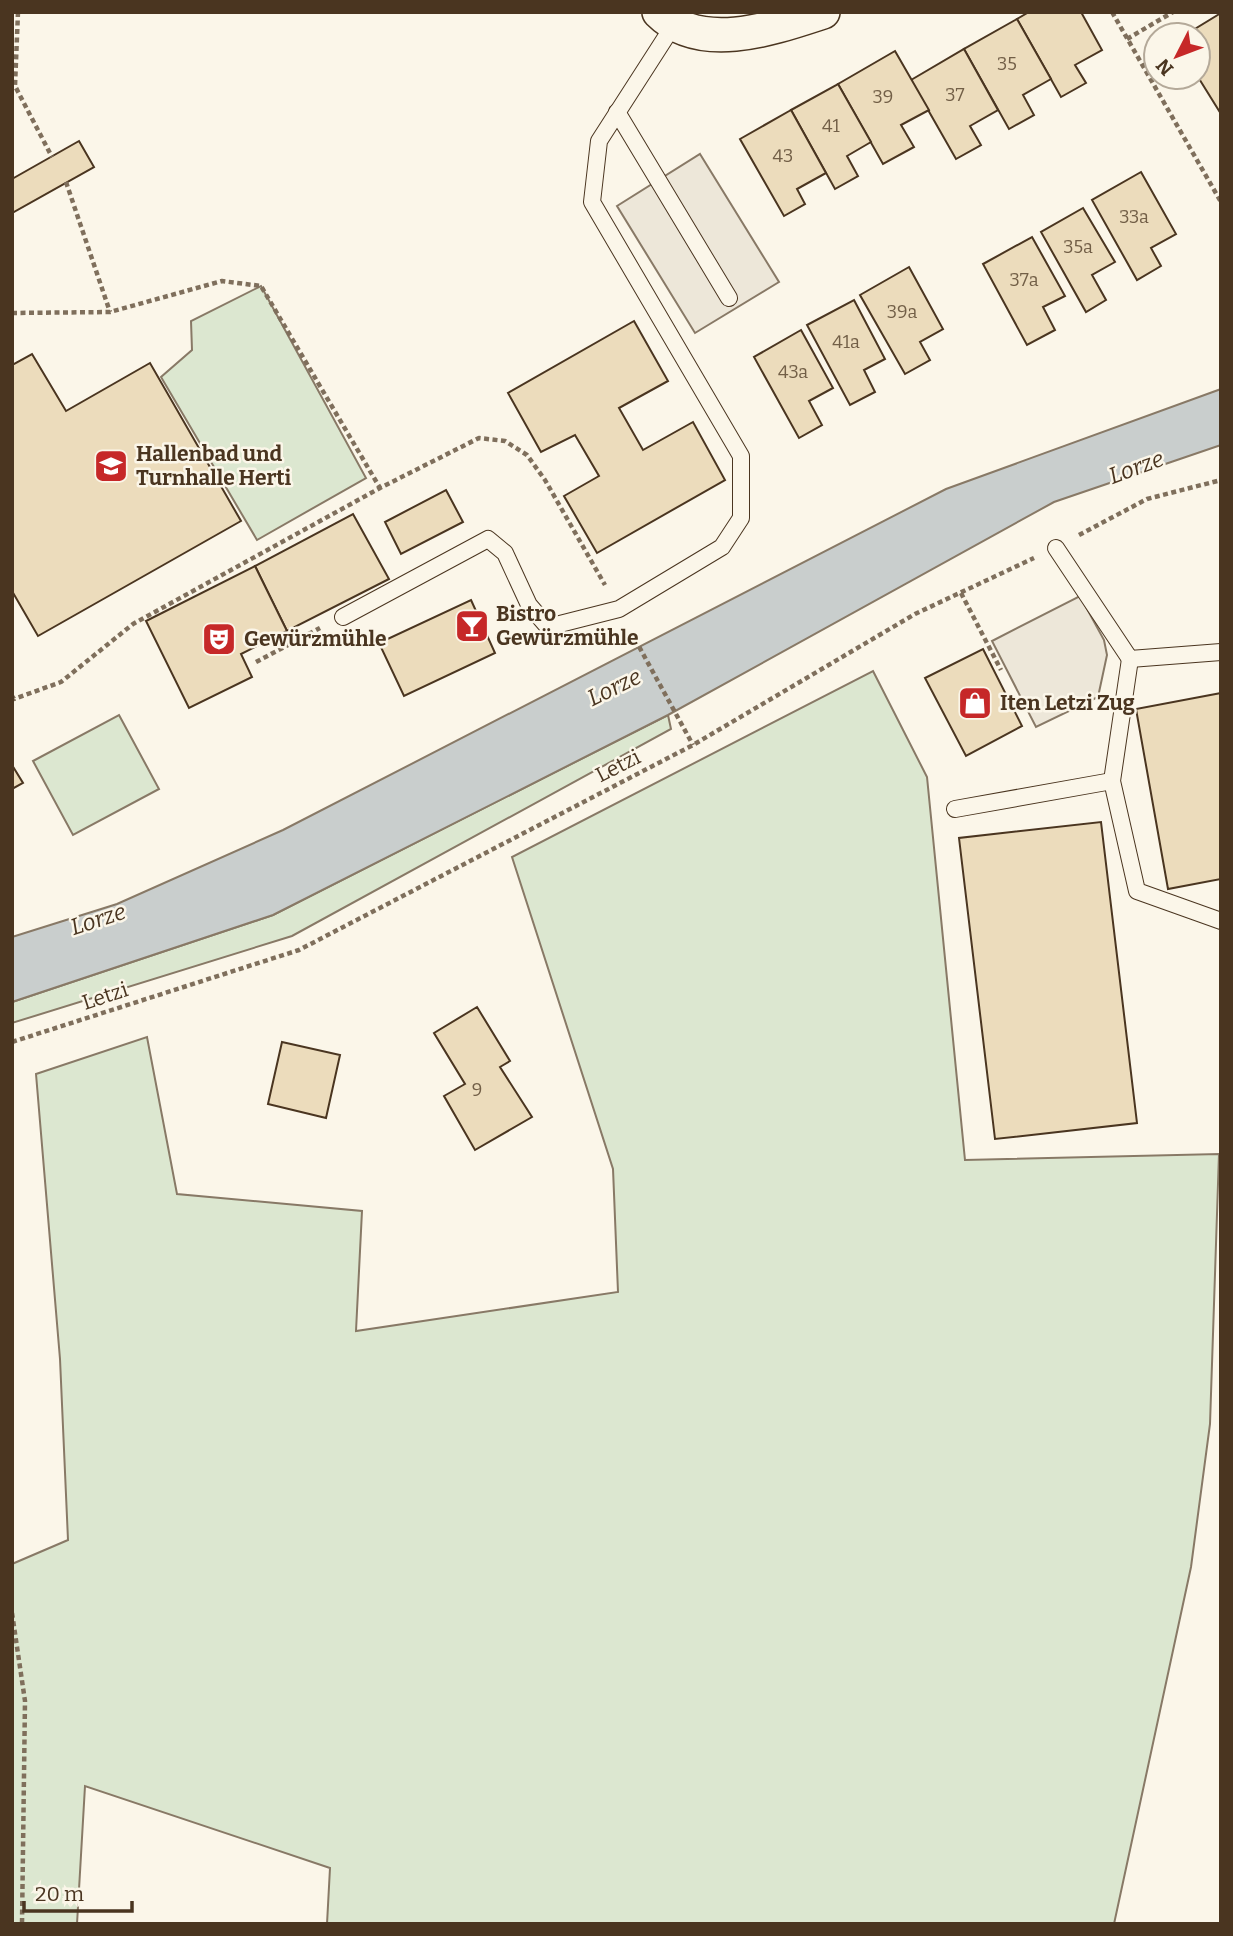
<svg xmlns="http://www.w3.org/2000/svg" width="1233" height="1936" font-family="Bitter,serif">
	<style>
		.green { fill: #dce7d0; stroke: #887966; stroke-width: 2 }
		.parking { fill: #ede7d9; stroke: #887966; stroke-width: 2 }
		.water { fill: #c9cecd; stroke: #887966; stroke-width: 2 }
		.building { fill: #ecdcbc; stroke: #4a3520; stroke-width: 2 }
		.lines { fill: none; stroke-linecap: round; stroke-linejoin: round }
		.lane-casing { stroke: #4a3520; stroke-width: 18 }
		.street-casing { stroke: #4a3520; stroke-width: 36 }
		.path { stroke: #7f6f5c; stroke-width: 4.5; stroke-dasharray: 5 3.5; stroke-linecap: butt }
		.lane { stroke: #fbf6e9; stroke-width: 16 }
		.street { stroke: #fbf6e9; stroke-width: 33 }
		.labels { text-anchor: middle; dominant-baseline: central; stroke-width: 5; stroke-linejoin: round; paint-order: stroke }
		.number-label { font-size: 18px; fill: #725f47 }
		.poi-label { font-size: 21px; font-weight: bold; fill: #4a3520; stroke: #fbf6e9; text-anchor: start }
		.street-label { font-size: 21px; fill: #4a3520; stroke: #fbf6e9 }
		.water-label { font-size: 23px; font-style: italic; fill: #4a3520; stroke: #fbf6e9 }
	</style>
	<rect width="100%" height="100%" fill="#fbf6e9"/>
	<g class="green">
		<polygon points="261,286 366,478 257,540 161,377 192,350 191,321"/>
		<polygon points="873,671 927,777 965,1160 1219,1154 1210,1424 1191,1567 1114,1924 327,1924 330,1868 85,1786 77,1924 12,1924 12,1564 68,1540 60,1359 36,1074 147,1037 177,1194 362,1211 356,1331 618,1292 613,1169 512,857"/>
		<polygon points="119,715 159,789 73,835 33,761"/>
		<polygon points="668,715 671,729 292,936 12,1023 12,1002 273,915"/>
	</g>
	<g class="parking">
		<polygon points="700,154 779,282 695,333 617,206"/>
		<polygon points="1080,596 1104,640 1107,655 1098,697 1036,727 992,641"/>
	</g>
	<polygon class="water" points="1221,389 1221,445 1054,502 668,715 273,915 12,1002 12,937 117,904 283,830 946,489"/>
	<g class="building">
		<polygon points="1029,12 1081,12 1102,50 1075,65 1086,83 1061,97 1017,19"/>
		<polygon points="1221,13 1221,114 1198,77 1198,35 1185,35"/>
		<polygon points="1017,19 1051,79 1023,95 1034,115 1009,129 964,49"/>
		<polygon points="964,49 998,110 970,126 981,145 956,159 911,80"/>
		<polygon points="895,51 929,110 901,125 914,147 883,164 838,84"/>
		<polygon points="838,84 871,142 847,156 858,176 835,189 791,110"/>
		<polygon points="791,110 826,173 797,189 805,204 784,216 740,139"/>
		<polygon points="79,141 94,167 12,213 12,179"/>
		<polygon points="1141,172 1176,234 1151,248 1161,266 1137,280 1092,200"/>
		<polygon points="1083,208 1115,262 1092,275 1106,300 1086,312 1041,232"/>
		<polygon points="1032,237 1065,296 1043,307 1055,330 1027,345 983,264"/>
		<polygon points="909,267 943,329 920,342 930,360 905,374 860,295"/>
		<polygon points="854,300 885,359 864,370 875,392 850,405 807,325"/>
		<polygon points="634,321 668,381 619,408 643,450 693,422 725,480 597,553 564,496 599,476 575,435 541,452 508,393"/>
		<polygon points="801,330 833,388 809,401 822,425 799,438 754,357"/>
		<polygon points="32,354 66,411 150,363 241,521 38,636 12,591 12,365"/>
		<polygon points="446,490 463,522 401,554 385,522"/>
		<polygon points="353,514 389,579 287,631 255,566"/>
		<polygon points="255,566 287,631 241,654 252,677 189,708 146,621"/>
		<polygon points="471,600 495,653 404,696 379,643"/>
		<polygon points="983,649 1022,726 966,756 925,678"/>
		<polygon points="1221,693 1221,879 1168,889 1136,709"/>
		<polygon points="12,765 23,783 12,789"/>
		<polygon points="1101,822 1137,1123 995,1139 959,838"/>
		<polygon points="477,1007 510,1061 500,1067 532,1117 475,1150 444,1096 465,1084 434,1033"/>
		<polygon points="282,1042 340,1055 326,1118 268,1104"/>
	</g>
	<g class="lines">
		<g class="lane-casing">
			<g id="lane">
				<polyline points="617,112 729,298"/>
				<polyline points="1056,548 1130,659 1221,652"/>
				<polyline points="343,617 488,539 505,553 529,605 548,627 619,609 722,547 741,518 741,456 592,202 599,141 673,26"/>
				<polyline points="1130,659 1112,781 1137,891 1221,921"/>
				<polyline points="955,809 1112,781"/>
			</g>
		</g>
		<g class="street-casing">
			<path id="street" d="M 659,12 C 701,54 774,28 823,12"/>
		</g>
		<g class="path">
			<polyline points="18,12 15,86 52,157"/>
			<polyline points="1112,12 1221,202"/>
			<polyline points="1127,39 1173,12"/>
			<polyline points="66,182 110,312"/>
			<polyline points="12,313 110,312 222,281 261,286 380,488"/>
			<polyline points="1079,535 1147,499 1221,480"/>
			<polyline points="961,593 1001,670"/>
			<polyline points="631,632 693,745"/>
			<polyline points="256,662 320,628"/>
			<polyline points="12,696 14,699 61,682 133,624 380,488 479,438 505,441 527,455 545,480 605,585"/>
			<polyline points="12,1042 299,950 693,745 915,614 1034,558"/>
			<polyline points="12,1613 25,1701 22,1924"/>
		</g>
		<use href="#lane" class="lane"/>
		<use href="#street" class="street"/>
	</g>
	<defs>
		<g id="school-square" transform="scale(1.75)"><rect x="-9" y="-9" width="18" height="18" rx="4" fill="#c62828" stroke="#fbf6e9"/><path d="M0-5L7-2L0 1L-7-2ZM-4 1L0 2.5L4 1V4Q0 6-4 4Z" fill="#fff"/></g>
		<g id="bar-square" transform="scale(1.75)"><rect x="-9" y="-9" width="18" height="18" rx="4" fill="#c62828" stroke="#fbf6e9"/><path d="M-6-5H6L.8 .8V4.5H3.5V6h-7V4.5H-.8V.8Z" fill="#fff"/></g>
		<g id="theatre-square" transform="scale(1.75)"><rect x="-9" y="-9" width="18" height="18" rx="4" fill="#c62828" stroke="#fbf6e9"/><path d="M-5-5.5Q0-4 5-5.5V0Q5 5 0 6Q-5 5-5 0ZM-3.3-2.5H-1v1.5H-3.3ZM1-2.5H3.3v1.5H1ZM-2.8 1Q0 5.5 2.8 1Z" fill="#fff"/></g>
		<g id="shop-square" transform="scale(1.75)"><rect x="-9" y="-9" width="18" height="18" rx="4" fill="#c62828" stroke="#fbf6e9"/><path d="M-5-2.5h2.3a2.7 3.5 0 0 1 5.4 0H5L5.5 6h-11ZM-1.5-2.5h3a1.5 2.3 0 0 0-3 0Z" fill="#fff"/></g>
	</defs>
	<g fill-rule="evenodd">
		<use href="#school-square" x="111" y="466"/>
		<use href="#bar-square" x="472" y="626"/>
		<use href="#theatre-square" x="219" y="639"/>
		<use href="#shop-square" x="975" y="703"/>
	</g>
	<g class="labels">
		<g class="number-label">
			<text x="1007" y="64">35</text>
			<text x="955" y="95">37</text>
			<text x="883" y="97">39</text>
			<text x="831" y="126">41</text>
			<text x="783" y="156">43</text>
			<text x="1134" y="217">33a</text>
			<text x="1078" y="247">35a</text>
			<text x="1024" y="280">37a</text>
			<text x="902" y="312">39a</text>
			<text x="846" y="342">41a</text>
			<text x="793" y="372">43a</text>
			<text x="477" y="1090">9</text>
		</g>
		<g class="poi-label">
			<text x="136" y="454">Hallenbad und<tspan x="136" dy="24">Turnhalle Herti</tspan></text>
			<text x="496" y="614">Bistro<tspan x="496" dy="24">Gewürzmühle</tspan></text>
			<text x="244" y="639">Gewürzmühle</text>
			<text x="1000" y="703">Iten Letzi Zug</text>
		</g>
		<g class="street-label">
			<text transform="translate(618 766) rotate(-27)">Letzi</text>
			<text transform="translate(105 996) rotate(-18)">Letzi</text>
		</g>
		<g class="water-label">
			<text transform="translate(1136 467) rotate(-20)">Lorze</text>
			<text transform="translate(614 687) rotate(-26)">Lorze</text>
			<text transform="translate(98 919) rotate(-18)">Lorze</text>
		</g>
	</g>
	<rect width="1233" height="1936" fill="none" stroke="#4a3520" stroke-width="28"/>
	<g transform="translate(1177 56) rotate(228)"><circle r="33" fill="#fbf6e9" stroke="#b4a999" stroke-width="2"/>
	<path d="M0-5L12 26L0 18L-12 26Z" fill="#c62828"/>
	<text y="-10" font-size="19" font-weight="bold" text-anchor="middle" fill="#4a3520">N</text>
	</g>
	<path d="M24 1901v10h108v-10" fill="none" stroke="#4a3520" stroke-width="3.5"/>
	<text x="35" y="1901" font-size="21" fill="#4a3520" stroke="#fbf6e9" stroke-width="5" paint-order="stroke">20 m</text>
</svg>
